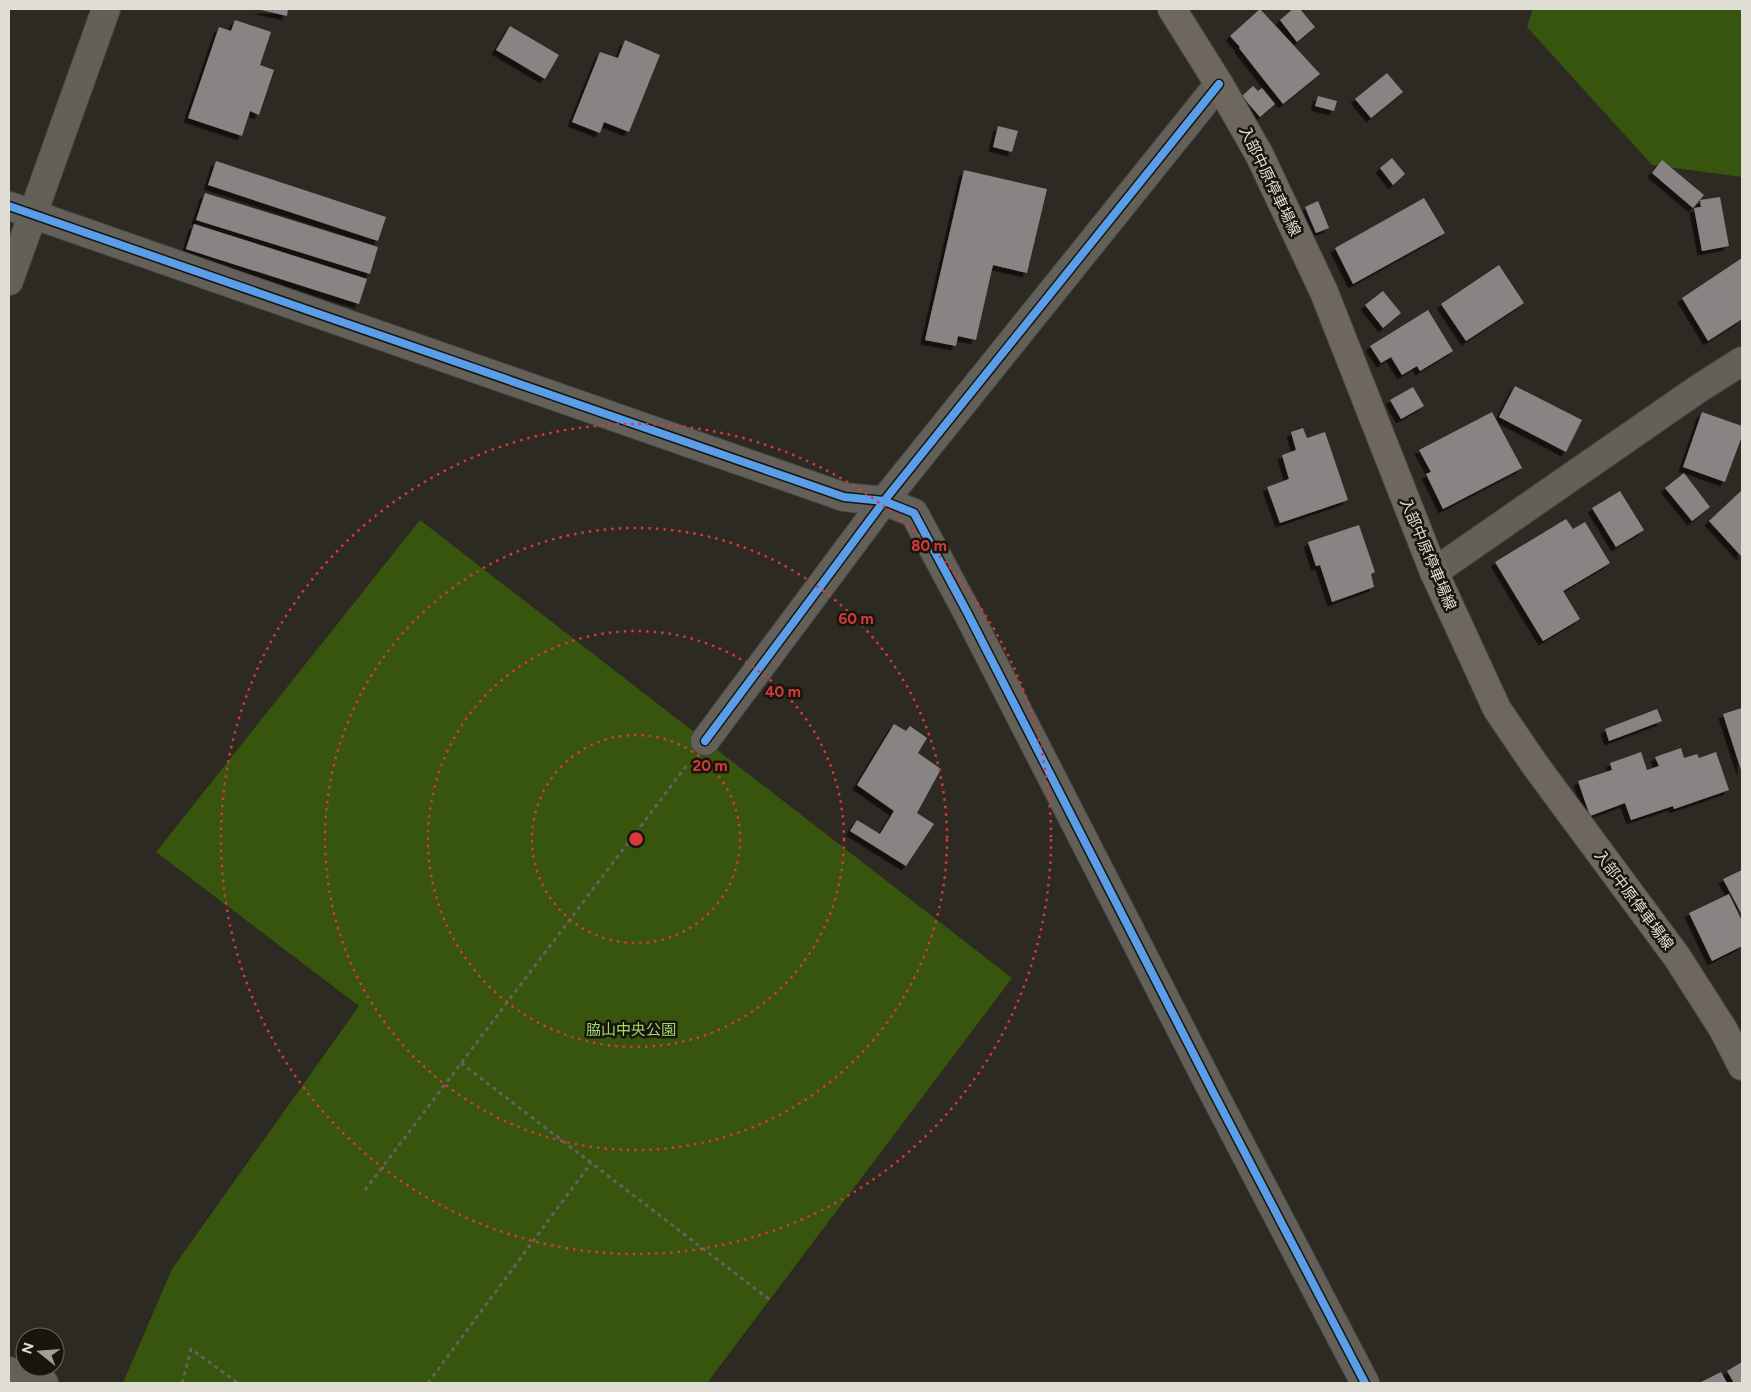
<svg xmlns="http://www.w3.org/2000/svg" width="1751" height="1392" font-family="Figtree,'Noto Sans JP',sans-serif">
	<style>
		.green { fill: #38550d }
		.building { fill: #888483; filter: url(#shadow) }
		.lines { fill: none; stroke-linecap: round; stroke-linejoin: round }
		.minor-casing { stroke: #494740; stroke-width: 30 }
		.major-casing { stroke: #494740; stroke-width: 30 }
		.path { stroke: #63625c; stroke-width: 3; stroke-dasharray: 4 4; stroke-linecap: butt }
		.minor { stroke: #626059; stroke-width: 28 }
		.major { stroke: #6d6760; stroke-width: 28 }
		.cycleway-casing { stroke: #17150e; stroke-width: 11 }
		.cycleway { stroke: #5a9eea; stroke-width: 8 }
		.ring { fill: none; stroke: #d73a39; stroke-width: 2.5; stroke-dasharray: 2.5 5 }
		.labels { text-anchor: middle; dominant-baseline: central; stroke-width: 5; stroke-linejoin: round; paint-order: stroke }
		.street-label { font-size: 15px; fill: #e0ded4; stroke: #17150e }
		.park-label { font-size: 15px; fill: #a3da69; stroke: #17150e }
		.centre { fill: #d73a39; stroke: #17150e; stroke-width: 2.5 }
		.ring-label { font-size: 15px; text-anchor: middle; font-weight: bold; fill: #d73a39; stroke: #17150e; stroke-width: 5; stroke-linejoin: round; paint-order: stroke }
	</style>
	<defs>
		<filter id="shadow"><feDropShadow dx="-4.5" dy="4.5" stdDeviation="0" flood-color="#0009"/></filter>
	</defs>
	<rect width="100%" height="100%" fill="#2c2a22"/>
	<g class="green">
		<polygon points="1533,9 1742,9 1742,177 1652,165 1527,27"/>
		<polygon points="420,520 1012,978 707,1383 123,1383 172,1269 359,1006 156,852"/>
	</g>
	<g class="building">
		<polygon points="257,9 288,9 287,16"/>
		<polygon points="1260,9 1320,74 1283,104 1239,48 1240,47 1230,36"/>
		<polygon points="1293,9 1300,9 1315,27 1297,42 1280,20"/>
		<polygon points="235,20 271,32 260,65 274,70 259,115 250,111 242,136 188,118 219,27 231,31"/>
		<polygon points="510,26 559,55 545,79 496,50"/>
		<polygon points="625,40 660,55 629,132 604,122 600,133 572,122 600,52 618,58"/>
		<polygon points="1387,73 1403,92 1371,118 1355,99"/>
		<polygon points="1253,86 1258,91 1262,88 1275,104 1260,117 1242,96"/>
		<polygon points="1318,96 1337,101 1334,111 1315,106"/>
		<polygon points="998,126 1018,131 1012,152 993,147"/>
		<polygon points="1392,158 1405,174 1393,185 1380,168"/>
		<polygon points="1662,160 1704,195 1693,208 1652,173"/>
		<polygon points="216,161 386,217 378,241 208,185"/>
		<polygon points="964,170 1047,189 1027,273 993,265 976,340 958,336 956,346 925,340"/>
		<polygon points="205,193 378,247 370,274 196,220"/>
		<polygon points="1720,197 1729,246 1702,251 1694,208 1701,207 1700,200"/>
		<polygon points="1424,198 1445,233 1353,284 1335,248"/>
		<polygon points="1318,201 1329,228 1316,233 1305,207"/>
		<polygon points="194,224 367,279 359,304 186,249"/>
		<polygon points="1742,258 1742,319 1708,341 1682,298"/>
		<polygon points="1499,265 1524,303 1466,341 1441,304"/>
		<polygon points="1383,291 1401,313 1383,328 1365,305"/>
		<polygon points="1428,310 1453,351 1420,371 1417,366 1402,375 1391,357 1381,363 1370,346"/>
		<polygon points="1515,386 1582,420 1566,452 1499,417"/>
		<polygon points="1413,387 1424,406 1401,419 1390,400"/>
		<polygon points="1492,412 1522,468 1443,509 1426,474 1431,472 1419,450"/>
		<polygon points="1702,412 1742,426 1742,436 1725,482 1683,467"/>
		<polygon points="1303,428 1307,438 1325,432 1348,500 1280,523 1267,487 1289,479 1282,455 1296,450 1291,432"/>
		<polygon points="1684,473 1710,507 1692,521 1665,488"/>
		<polygon points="1742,490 1742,557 1709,521"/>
		<polygon points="1620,491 1644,530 1616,547 1592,508"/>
		<polygon points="1566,519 1573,529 1585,522 1610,563 1563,591 1580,619 1543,641 1495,562"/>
		<polygon points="1359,525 1375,572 1371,574 1374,587 1332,602 1320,565 1316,566 1308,542"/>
		<polygon points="1742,708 1742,773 1723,714"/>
		<polygon points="1657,709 1662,721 1609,741 1605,729"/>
		<polygon points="894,724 906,731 910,726 927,738 918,753 941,769 917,813 934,824 906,866 850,831 857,820 880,834 894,811 857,785"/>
		<polygon points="1681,748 1684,758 1697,754 1699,758 1716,752 1729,790 1674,809 1673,806 1631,820 1625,803 1590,816 1578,781 1612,770 1610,763 1641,752 1647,770 1659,766 1655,757"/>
		<polygon points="1742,870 1742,915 1723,879"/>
		<polygon points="1729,894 1742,921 1742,946 1712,961 1689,913"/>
		<polygon points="1742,1362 1742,1383 1734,1383 1727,1371"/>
		<polygon points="1721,1372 1727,1383 1699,1383"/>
	</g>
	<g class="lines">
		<g class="minor-casing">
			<g id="minor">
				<polyline points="9,206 844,497 884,501 914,513 967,612 1212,1090 1365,1383"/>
				<polyline points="9,281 106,9"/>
				<polyline points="1434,572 1698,389 1742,361"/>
				<polyline points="705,741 884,501 1219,84"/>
				<polyline points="9,1371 44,1383"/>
			</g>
		</g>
		<g class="major-casing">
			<polyline id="major" points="1172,9 1219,84 1259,154 1324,292 1434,572 1497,709 1535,765 1677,957 1723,1029 1742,1066"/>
		</g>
		<g class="path">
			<polyline points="461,1063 770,1300"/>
			<polyline points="365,1190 687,765"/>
			<polyline points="182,1383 191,1349 238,1383"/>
			<polyline points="428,1383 591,1163"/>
		</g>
		<use href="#minor" class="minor"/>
		<use href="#major" class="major"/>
		<g class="cycleway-casing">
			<g id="cycleway">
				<polyline points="9,206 844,497 884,501 914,513 967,612 1212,1090 1365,1383"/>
				<polyline points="705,741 884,501 1219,84"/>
			</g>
		</g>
		<use href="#cycleway" class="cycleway"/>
	</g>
	<g class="ring">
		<circle cx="636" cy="839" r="104"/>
		<circle cx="636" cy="839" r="208"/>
		<circle cx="636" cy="839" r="311"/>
		<circle cx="636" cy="839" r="415"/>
	</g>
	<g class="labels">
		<g class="street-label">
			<text transform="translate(1270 181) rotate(64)">入部中原停車場線</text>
			<text transform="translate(1428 554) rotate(67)">入部中原停車場線</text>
			<text transform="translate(1634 900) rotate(53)">入部中原停車場線</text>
		</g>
		<g class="park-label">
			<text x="631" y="1030">脇山中央公園</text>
		</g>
	</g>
	<circle cx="636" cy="839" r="8" class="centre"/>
	<g class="ring-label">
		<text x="929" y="551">80 m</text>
		<text x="856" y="624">60 m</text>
		<text x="783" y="697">40 m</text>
		<text x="710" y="771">20 m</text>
	</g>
	<rect width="1751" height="1392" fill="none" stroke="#e0ded4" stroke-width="20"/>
	<g transform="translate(40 1352) rotate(287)"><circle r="24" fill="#17150e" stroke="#67655d"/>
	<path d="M0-4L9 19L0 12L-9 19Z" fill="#a19f96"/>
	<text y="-8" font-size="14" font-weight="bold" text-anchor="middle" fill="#e0ded4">N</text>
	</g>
</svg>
